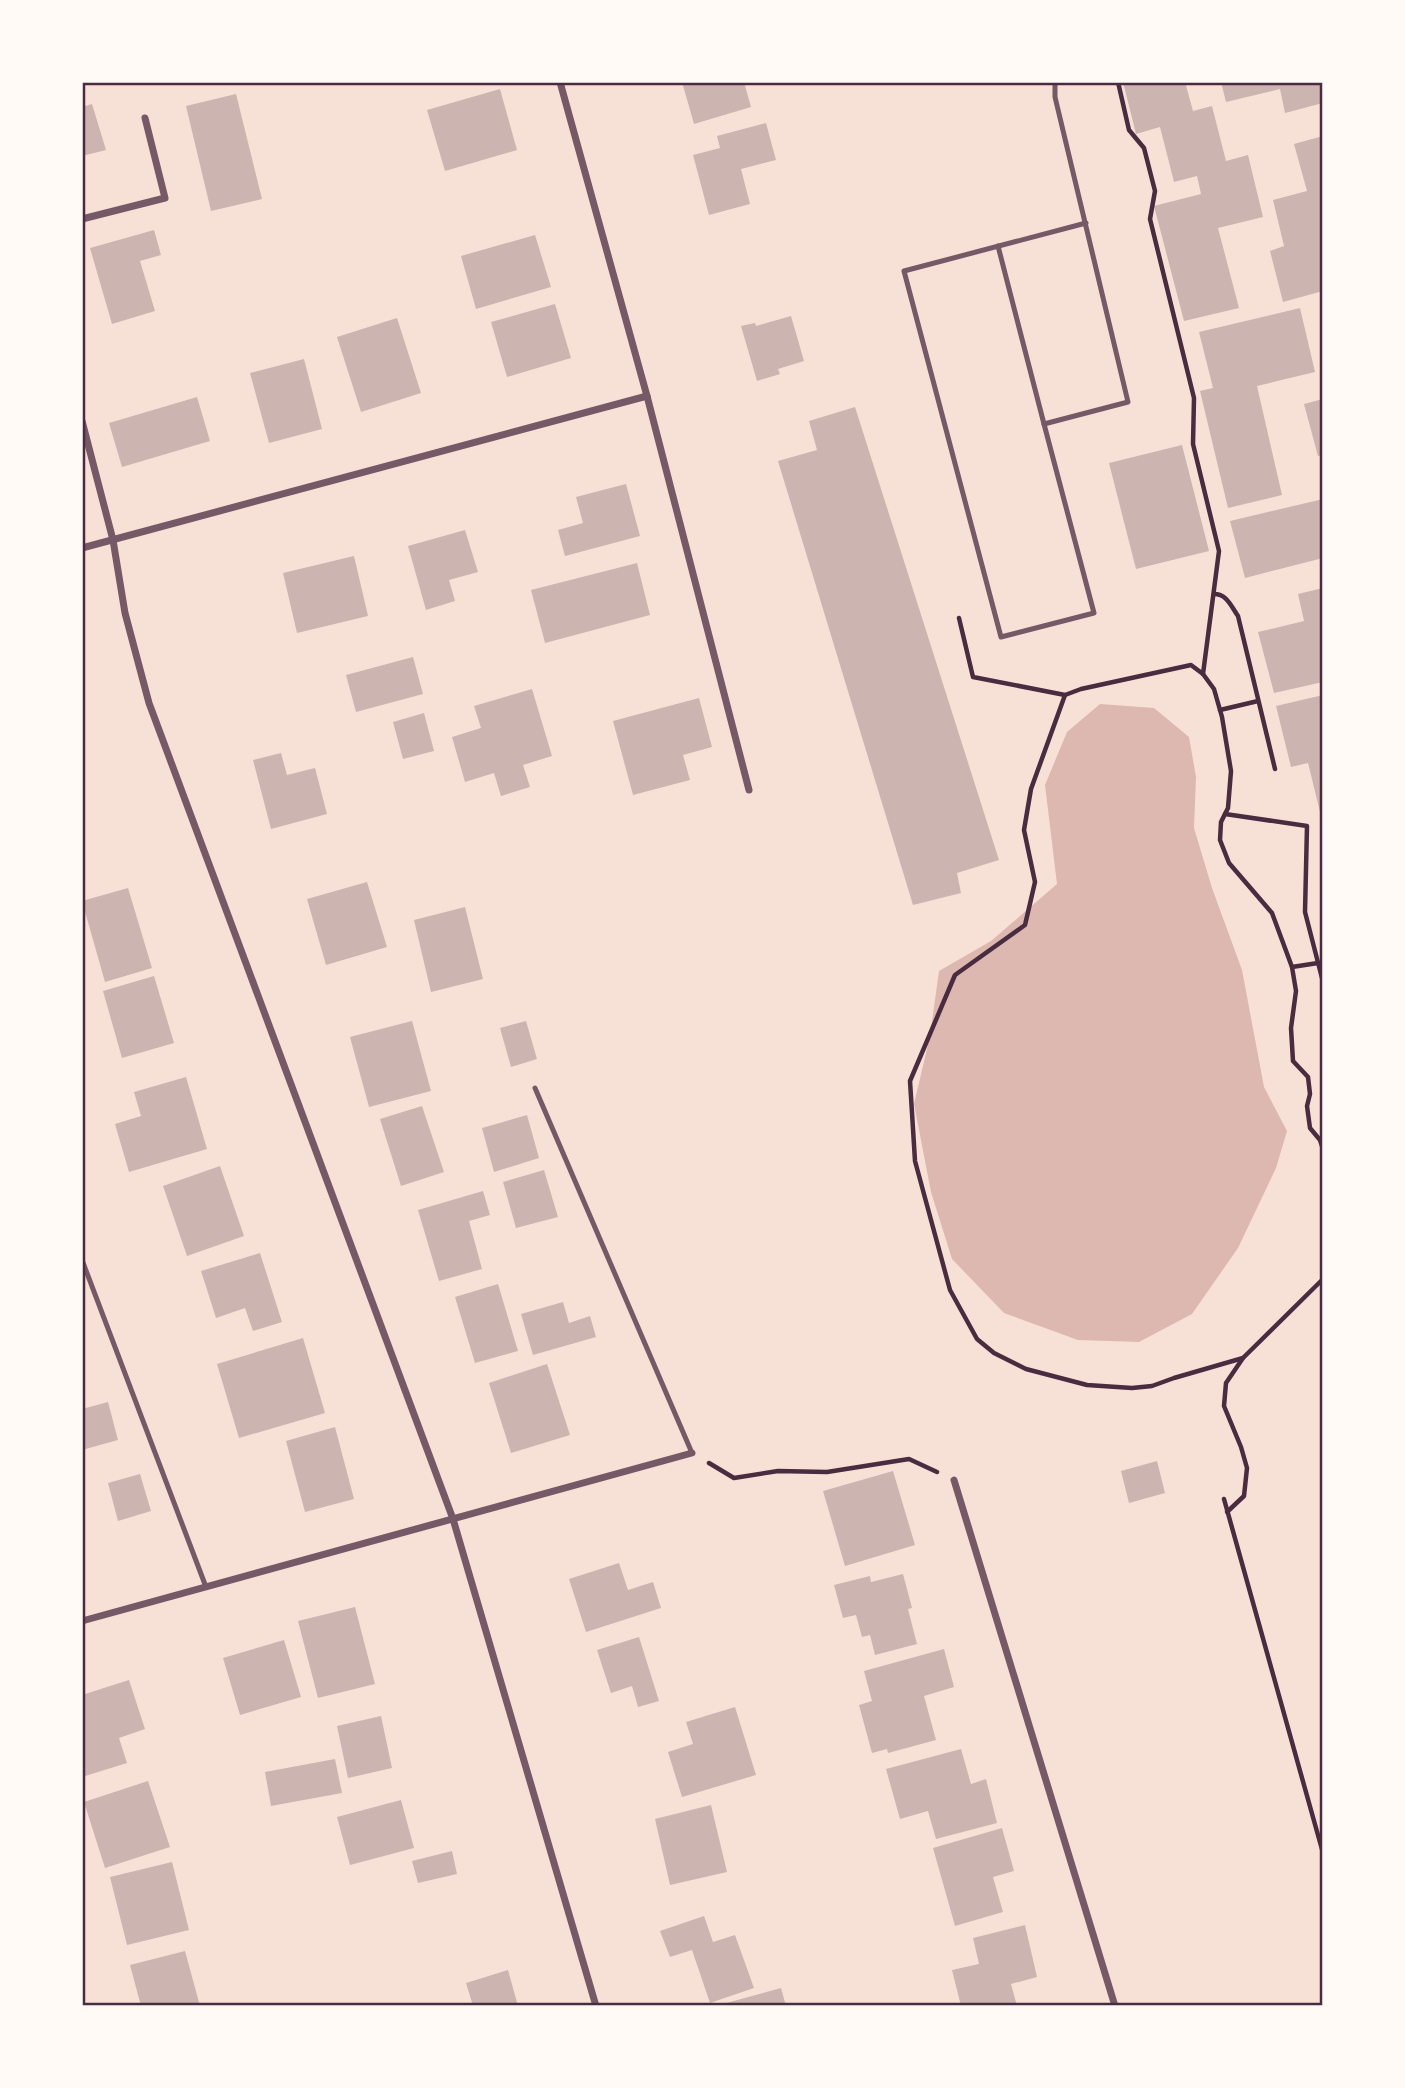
<svg xmlns="http://www.w3.org/2000/svg" width="1405" height="2088" font-family="'Fira Sans',sans-serif">
	<style>
		.water { fill: #dcb8b0 }
		.building { fill: #ccb4b1 }
		.lines { fill: none; stroke-linecap: round; stroke-linejoin: round }
		.path { stroke: #4a2c40; stroke-width: 4.5 }
		.service { stroke: #755966; stroke-width: 5 }
		.minor { stroke: #755966; stroke-width: 7 }
		.neatline { fill: none; stroke: #4a2c40; stroke-width: 2.5 }
	</style>
	<rect width="100%" height="100%" fill="#f7e1d7"/>
	<polygon class="water" points="1100,704 1154,708 1189,737 1196,777 1194,828 1212,888 1242,970 1264,1087 1287,1131 1276,1168 1238,1248 1192,1314 1139,1342 1078,1340 1004,1313 952,1259 931,1192 914,1104 930,1036 939,971 991,941 1057,884 1045,785 1067,732"/>
	<g class="building">
		<polygon points="682,82 744,82 751,107 694,124"/>
		<polygon points="1123,82 1185,82 1193,111 1212,106 1226,161 1248,155 1263,217 1218,228 1239,308 1184,321 1154,206 1201,194 1197,176 1174,182 1160,127 1136,134"/>
		<polygon points="1221,82 1323,82 1323,103 1285,113 1280,89 1226,102"/>
		<polygon points="500,89 517,150 445,171 427,110"/>
		<polygon points="236,94 262,199 211,211 186,106"/>
		<polygon points="92,104 106,150 82,156 82,107"/>
		<polygon points="766,123 776,160 741,169 750,204 709,215 693,155 720,148 717,136"/>
		<polygon points="1323,136 1323,291 1283,302 1270,251 1284,246 1273,200 1307,191 1294,144"/>
		<polygon points="154,230 161,255 140,261 155,311 112,324 90,248"/>
		<polygon points="535,235 551,287 476,309 461,256"/>
		<polygon points="555,304 571,358 507,377 491,322"/>
		<polygon points="1300,308 1315,372 1257,386 1282,495 1228,508 1200,391 1213,388 1199,332"/>
		<polygon points="791,316 804,361 778,369 780,374 757,381 741,326 755,323 756,326"/>
		<polygon points="397,318 421,393 361,412 337,337"/>
		<polygon points="304,359 322,429 269,443 250,373"/>
		<polygon points="197,397 210,441 122,467 109,423"/>
		<polygon points="1323,399 1323,455 1318,456 1304,404"/>
		<polygon points="855,407 999,860 957,873 961,893 913,905 778,461 817,450 809,421"/>
		<polygon points="1182,445 1209,551 1136,569 1109,463"/>
		<polygon points="626,484 640,536 565,556 558,530 583,523 576,497"/>
		<polygon points="1323,499 1323,558 1245,578 1230,521"/>
		<polygon points="465,530 478,572 449,580 455,601 426,610 408,546"/>
		<polygon points="354,556 368,616 297,633 283,573"/>
		<polygon points="637,563 650,615 545,643 531,590"/>
		<polygon points="1323,588 1323,682 1274,693 1258,632 1304,621 1298,594"/>
		<polygon points="413,657 423,694 356,712 346,675"/>
		<polygon points="532,689 552,756 523,765 530,787 501,796 494,773 465,782 452,737 481,728 474,706"/>
		<polygon points="1323,695 1323,820 1322,820 1308,763 1291,767 1276,706"/>
		<polygon points="699,698 712,747 683,755 690,780 633,795 613,721"/>
		<polygon points="424,713 434,751 403,759 393,722"/>
		<polygon points="281,753 287,775 315,768 327,814 271,829 253,760"/>
		<polygon points="367,882 387,947 326,965 307,899"/>
		<polygon points="128,888 152,968 105,982 82,901"/>
		<polygon points="465,907 483,979 431,992 414,920"/>
		<polygon points="154,976 174,1043 122,1058 103,991"/>
		<polygon points="412,1021 431,1091 369,1107 350,1037"/>
		<polygon points="526,1021 537,1059 511,1067 500,1028"/>
		<polygon points="186,1077 207,1149 129,1172 115,1124 141,1116 134,1092"/>
		<polygon points="422,1106 444,1172 401,1186 380,1119"/>
		<polygon points="527,1115 539,1158 494,1172 482,1128"/>
		<polygon points="220,1166 244,1236 187,1256 163,1186"/>
		<polygon points="544,1170 558,1217 516,1228 503,1182"/>
		<polygon points="483,1191 490,1215 469,1221 482,1269 439,1281 418,1210"/>
		<polygon points="260,1253 282,1322 253,1331 245,1308 216,1318 201,1271"/>
		<polygon points="498,1284 518,1351 475,1363 455,1297"/>
		<polygon points="563,1302 569,1323 590,1316 596,1337 533,1355 521,1314"/>
		<polygon points="303,1338 325,1413 239,1438 217,1364"/>
		<polygon points="547,1364 570,1435 511,1453 489,1383"/>
		<polygon points="108,1402 118,1440 82,1450 82,1409"/>
		<polygon points="335,1427 354,1499 305,1512 286,1441"/>
		<polygon points="1157,1461 1165,1493 1129,1503 1121,1471"/>
		<polygon points="893,1471 915,1545 845,1566 823,1491"/>
		<polygon points="140,1474 151,1511 118,1521 108,1483"/>
		<polygon points="619,1563 628,1590 653,1582 661,1608 586,1632 569,1579"/>
		<polygon points="903,1574 912,1608 908,1609 917,1644 875,1655 870,1635 862,1637 856,1615 843,1618 834,1585 870,1576 871,1582"/>
		<polygon points="355,1607 375,1684 318,1698 298,1621"/>
		<polygon points="639,1637 659,1701 638,1707 632,1686 611,1693 597,1650"/>
		<polygon points="284,1640 301,1697 240,1715 223,1658"/>
		<polygon points="944,1649 954,1687 924,1696 936,1740 888,1753 887,1749 872,1753 859,1705 872,1701 864,1671"/>
		<polygon points="129,1680 145,1729 119,1738 127,1763 82,1777 82,1695"/>
		<polygon points="735,1707 756,1775 682,1797 668,1752 693,1744 686,1722"/>
		<polygon points="381,1716 392,1768 348,1778 337,1726"/>
		<polygon points="961,1749 971,1784 986,1779 997,1823 936,1839 928,1811 900,1819 886,1769"/>
		<polygon points="335,1759 342,1793 271,1806 265,1772"/>
		<polygon points="148,1781 170,1847 105,1868 84,1802"/>
		<polygon points="401,1800 414,1848 350,1865 337,1817"/>
		<polygon points="711,1805 727,1872 670,1885 655,1819"/>
		<polygon points="1002,1828 1014,1871 993,1877 1003,1912 955,1926 933,1848"/>
		<polygon points="452,1851 457,1874 418,1883 412,1861"/>
		<polygon points="172,1862 189,1930 127,1945 110,1877"/>
		<polygon points="704,1916 713,1942 735,1935 754,1988 710,2003 692,1950 670,1957 660,1931"/>
		<polygon points="1025,1925 1037,1977 1011,1984 1017,2006 961,2006 952,1970 979,1964 973,1938"/>
		<polygon points="185,1951 200,2006 141,2006 130,1965"/>
		<polygon points="508,1970 518,2006 473,2006 466,1983"/>
		<polygon points="781,1988 786,2006 719,2006 719,2005"/>
	</g>
	<g class="lines">
		<g class="path">
			<polyline points="1118,82 1129,130 1144,148 1155,191 1150,219 1194,398 1193,444 1219,551 1203,674"/>
			<path d="M 1214,594 C 1227,594 1231,606 1238,616 L 1275,769"/>
			<polyline points="959,618 973,677 1065,695 1081,689 1191,665 1203,674 1214,689 1222,717 1231,771 1228,808 1221,822 1220,840 1229,863 1272,913 1292,967 1296,991 1291,1028 1293,1061 1308,1077 1310,1094 1307,1106 1310,1128 1320,1140 1323,1149"/>
			<polyline points="1065,695 1031,789 1024,830 1035,882 1025,925 955,975 910,1081 915,1161 950,1290 977,1339 994,1353 1026,1369 1087,1385 1132,1388 1152,1386 1174,1378 1243,1358 1323,1279"/>
			<polyline points="1220,710 1258,701"/>
			<polyline points="1225,814 1307,826 1305,912 1323,982"/>
			<polyline points="1292,967 1318,963"/>
			<polyline points="709,1463 734,1478 778,1471 827,1472 909,1459 937,1472"/>
			<polyline points="1224,1499 1323,1853"/>
			<polyline points="1227,1512 1244,1496 1247,1468 1241,1447 1224,1406 1226,1383 1243,1358"/>
		</g>
		<g class="service">
			<polyline points="1055,82 1055,97 1128,402 1044,424 1094,613 1001,637 904,271 1086,223"/>
			<polyline points="998,246 1044,424"/>
			<polyline points="535,1088 692,1453"/>
			<polyline points="82,1260 206,1587"/>
		</g>
		<g class="minor">
			<polyline points="560,82 647,396 749,790"/>
			<polyline points="82,219 165,198 145,118"/>
			<polyline points="82,421 113,540 125,613 149,703 453,1519 596,2006"/>
			<polyline points="82,548 647,396"/>
			<polyline points="954,1480 1115,2006"/>
			<polyline points="82,1621 692,1453"/>
		</g>
	</g>
	<rect width="1405" height="2088" fill="none" stroke="#fffaf5" stroke-width="168"/>
	<rect x="84" y="84" width="1237" height="1920" class="neatline"/>
</svg>
